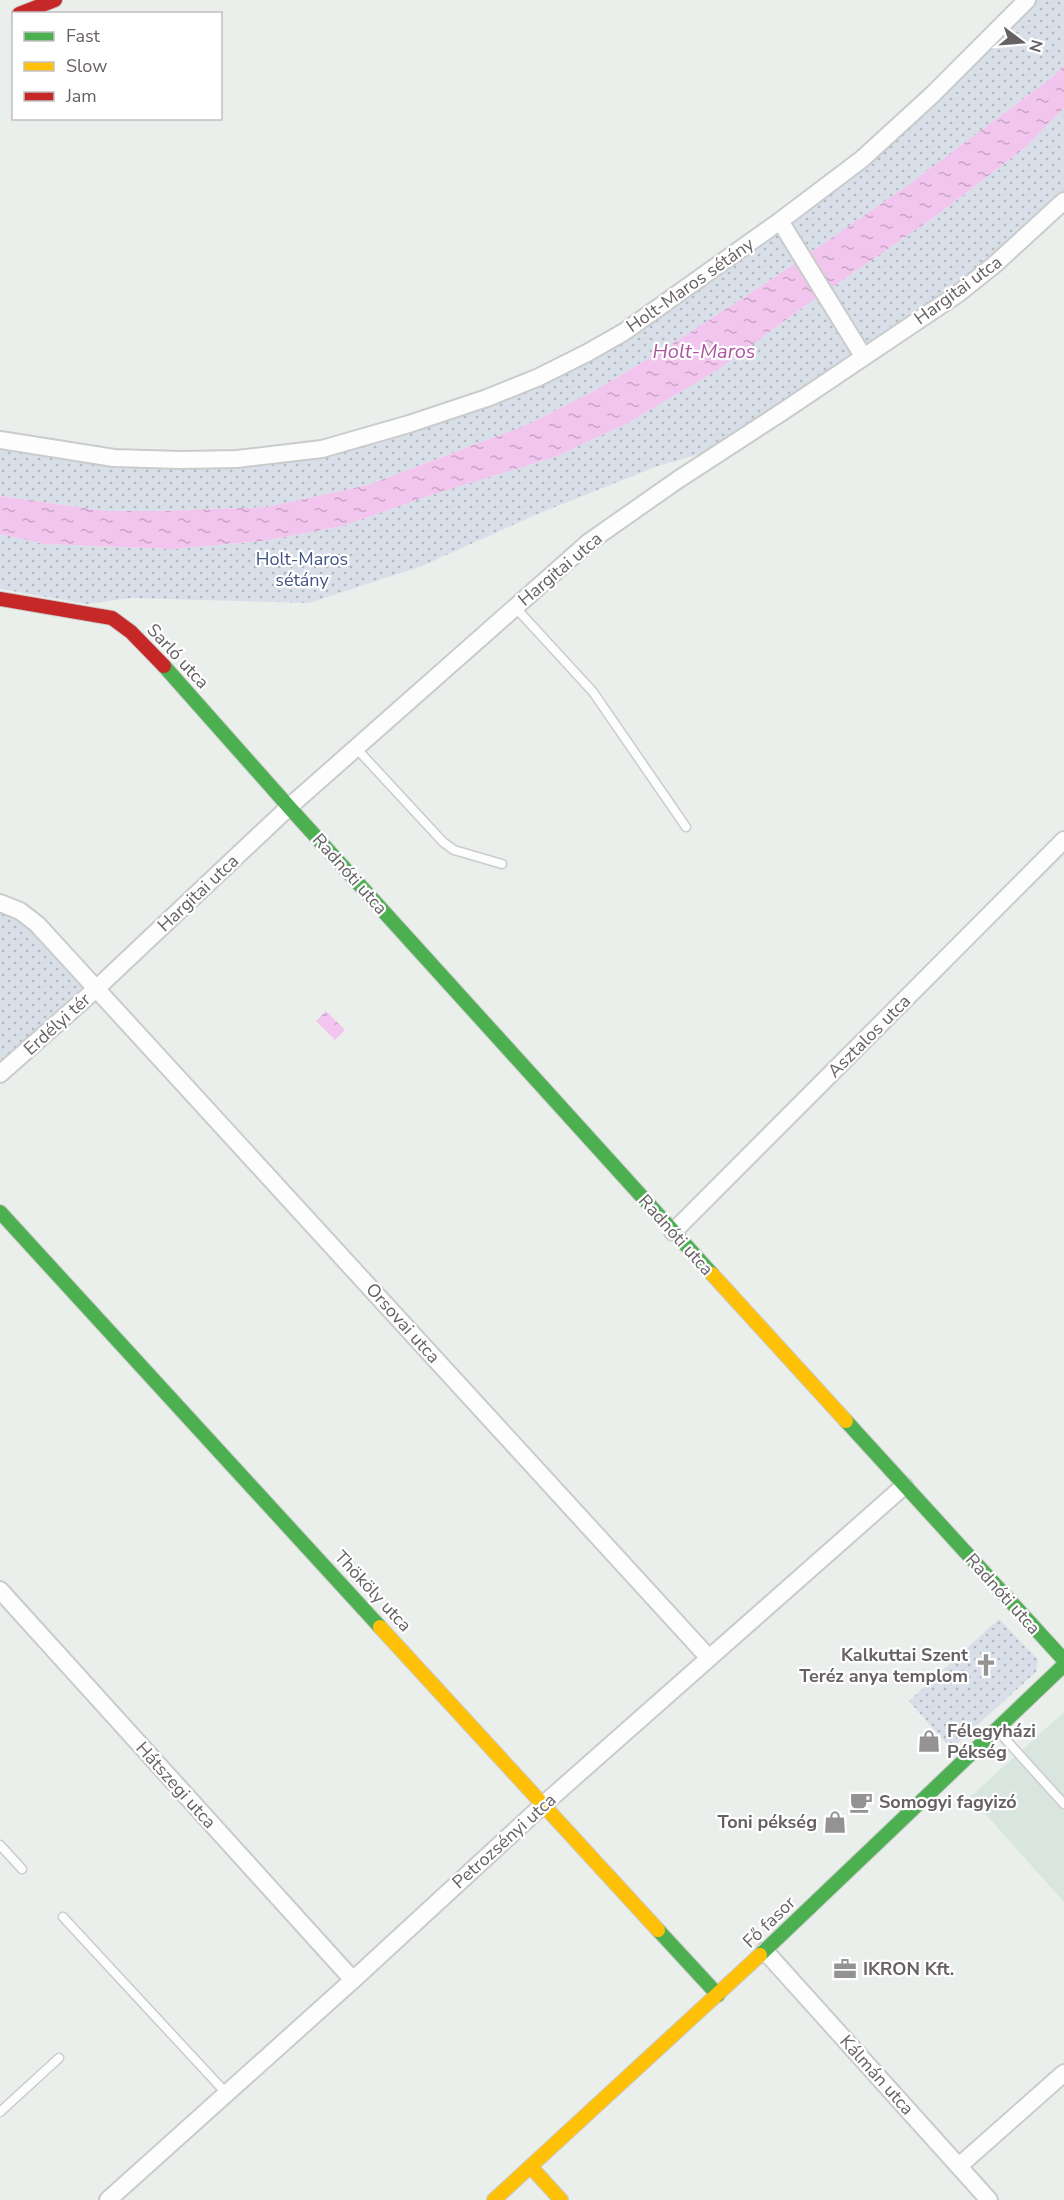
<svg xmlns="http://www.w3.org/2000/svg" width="1064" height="2200" font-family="'Nunito Sans',sans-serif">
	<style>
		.commercial { fill: #d9e6df }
		.park { fill: url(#park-dots) }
		.water { fill: url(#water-ripples) }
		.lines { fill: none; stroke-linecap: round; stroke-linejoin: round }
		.lane-casing { stroke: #cacccb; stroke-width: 11 }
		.street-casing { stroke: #cacccb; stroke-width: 20 }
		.fast-casing { stroke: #cbcbcb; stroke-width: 16 }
		.slow-casing { stroke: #cbcbcb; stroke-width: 16 }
		.jam-casing { stroke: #cbcbcb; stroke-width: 16 }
		.lane { stroke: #fcfdfc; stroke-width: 8 }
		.street { stroke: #fcfdfc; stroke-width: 16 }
		.fast { stroke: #4caf50; stroke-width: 14 }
		.slow { stroke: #ffc107; stroke-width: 14 }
		.jam { stroke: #c62828; stroke-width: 14 }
		.labels { text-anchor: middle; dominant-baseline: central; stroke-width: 4.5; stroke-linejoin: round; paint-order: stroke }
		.street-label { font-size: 18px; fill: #676065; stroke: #fff }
		.park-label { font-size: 18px; fill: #425684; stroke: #fff }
		.poi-label { font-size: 18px; font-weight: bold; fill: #676065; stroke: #fff; text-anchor: start }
		.water-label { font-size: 20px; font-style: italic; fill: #af54a0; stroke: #fff }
	</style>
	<defs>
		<pattern id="park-dots" width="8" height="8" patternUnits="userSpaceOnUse" patternTransform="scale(1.5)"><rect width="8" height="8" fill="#d8dfe8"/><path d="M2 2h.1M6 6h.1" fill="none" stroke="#b3b8c0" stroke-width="1.8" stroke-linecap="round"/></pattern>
		<pattern id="water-ripples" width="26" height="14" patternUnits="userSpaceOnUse" patternTransform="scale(1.5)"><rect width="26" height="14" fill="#f2c5ef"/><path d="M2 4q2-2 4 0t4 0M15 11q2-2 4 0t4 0" fill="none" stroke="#c8a3c5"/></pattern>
	</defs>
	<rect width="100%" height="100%" fill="#eaefec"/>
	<polygon class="commercial" points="1064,1712 1064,1902 970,1797"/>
	<g class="park">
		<polygon points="1027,0 1064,0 1064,65 1055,75 904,188 775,277 655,355 592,392 529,424 368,485 267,507 164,511 106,511 0,496 0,440 89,455 323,449 538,377 780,221"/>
		<polygon points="1064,108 1064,193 977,269 707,452 658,466 535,515 422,566 309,603 130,598 87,604 0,589 0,534 45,544 173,549 263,541 343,526 431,495 555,457 628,423 716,371 809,303 933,218 1027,146"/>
		<polygon points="0,903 20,911 97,988 0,1074"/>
		<polygon points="999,1619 1038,1660 1036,1672 951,1749 909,1701"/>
	</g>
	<g class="water">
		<polygon points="1064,65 1064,108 1027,146 933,218 809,303 716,371 628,423 555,457 431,495 343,526 263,541 173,549 45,544 0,534 0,496 106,511 164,511 267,507 368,485 529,424 592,392 655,355 775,277 904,188 1055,75"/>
		<polygon points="326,1011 345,1030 335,1040 316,1021"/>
	</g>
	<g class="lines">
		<g class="lane-casing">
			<g id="lane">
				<polyline points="515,607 593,692 686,827"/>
				<polyline points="356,748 443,842 454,850 502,864"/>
				<polyline points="998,1731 1064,1804"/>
				<polyline points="0,1845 22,1869"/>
				<polyline points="63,1917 227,2094"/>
				<polyline points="0,2112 59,2058"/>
			</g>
		</g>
		<g class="street-casing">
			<g id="street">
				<polyline points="780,221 863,356"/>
				<polyline points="0,440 114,458 181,460 237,459 322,449 409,424 487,398 539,377 587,353 624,332 780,221 862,159 932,95 1027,0"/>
				<polyline points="0,903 20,911 37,924 709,1658"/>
				<polyline points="0,1074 97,988 289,807 589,542 679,479 782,412 959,293 994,265 1064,201"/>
				<polyline points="673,1232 1064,840"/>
				<polyline points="0,1590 353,1980"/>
				<polyline points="765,1951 989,2200"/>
				<polyline points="959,2166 1064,2073"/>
				<polyline points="108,2200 353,1980 544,1804 904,1486"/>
			</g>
		</g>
		<g class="fast-casing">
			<g id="fast">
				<polyline points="164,666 289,807 712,1274"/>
				<polyline points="0,1212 380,1627"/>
				<polyline points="846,1421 1064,1660"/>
				<polyline points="658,1930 718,1995"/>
				<polyline points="760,1955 1064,1665"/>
			</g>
		</g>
		<g class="slow-casing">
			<g id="slow">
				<polyline points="712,1274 846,1421"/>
				<polyline points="380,1627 658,1930"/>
				<polyline points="531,2167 561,2200"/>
				<polyline points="494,2200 760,1955"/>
			</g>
		</g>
		<g class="jam-casing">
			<g id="jam">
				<polyline points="19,14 55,0"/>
				<polyline points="0,599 112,618 131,632 164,666"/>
			</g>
		</g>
		<use href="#lane" class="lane"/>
		<use href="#street" class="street"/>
		<use href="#fast" class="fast"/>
		<use href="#slow" class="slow"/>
		<use href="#jam" class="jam"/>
	</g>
	<defs>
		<g id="church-bare" transform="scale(1.8)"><path d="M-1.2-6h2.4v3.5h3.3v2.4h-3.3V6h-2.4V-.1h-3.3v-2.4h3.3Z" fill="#959294" stroke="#fff" stroke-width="2.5" paint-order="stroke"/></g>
		<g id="shop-bare" transform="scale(1.8)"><path d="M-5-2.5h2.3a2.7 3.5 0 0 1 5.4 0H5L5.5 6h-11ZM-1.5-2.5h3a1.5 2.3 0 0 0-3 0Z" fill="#959294" stroke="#fff" stroke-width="2.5" paint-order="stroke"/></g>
		<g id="cafe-bare" transform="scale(1.8)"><path d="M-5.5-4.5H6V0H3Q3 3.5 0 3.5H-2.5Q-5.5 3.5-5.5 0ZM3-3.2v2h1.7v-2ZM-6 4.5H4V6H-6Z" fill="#959294" stroke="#fff" stroke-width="2.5" paint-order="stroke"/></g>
		<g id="office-bare" transform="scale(1.8)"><path d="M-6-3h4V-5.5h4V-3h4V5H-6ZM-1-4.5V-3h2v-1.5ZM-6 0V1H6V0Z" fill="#959294" stroke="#fff" stroke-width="2.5" paint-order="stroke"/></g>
	</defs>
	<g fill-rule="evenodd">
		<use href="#church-bare" x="986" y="1665"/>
		<use href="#shop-bare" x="929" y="1741"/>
		<use href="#cafe-bare" x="861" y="1802"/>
		<use href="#shop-bare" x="835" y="1822"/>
		<use href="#office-bare" x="845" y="1969"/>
	</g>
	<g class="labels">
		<g class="street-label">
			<text transform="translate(690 285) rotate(-35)">Holt-Maros sétány</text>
			<text transform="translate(958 290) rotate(-36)">Hargitai utca</text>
			<text transform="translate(560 569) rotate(-40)">Hargitai utca</text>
			<text transform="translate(178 656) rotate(47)">Sarló utca</text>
			<text transform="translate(350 874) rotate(48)">Radnóti utca</text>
			<text transform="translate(198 893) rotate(-43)">Hargitai utca</text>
			<text transform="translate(57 1024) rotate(-42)">Erdélyi tér</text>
			<text transform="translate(869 1036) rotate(-45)">Asztalos utca</text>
			<text transform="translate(676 1235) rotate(48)">Radnóti utca</text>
			<text transform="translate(403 1323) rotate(48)">Orsovai utca</text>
			<text transform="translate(373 1591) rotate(47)">Thököly utca</text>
			<text transform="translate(1003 1594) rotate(48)">Radnóti utca</text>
			<text transform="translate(176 1785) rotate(48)">Hátszegi utca</text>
			<text transform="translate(504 1841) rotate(-42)">Petrozsényi utca</text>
			<text transform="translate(769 1922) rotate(-44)">Fő fasor</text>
			<text transform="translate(877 2075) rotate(48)">Kálmán utca</text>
		</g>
		<g class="park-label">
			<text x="302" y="559">Holt-Maros<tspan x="302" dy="21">sétány</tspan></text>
		</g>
		<g class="poi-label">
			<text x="968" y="1655" text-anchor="end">Kalkuttai Szent<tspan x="968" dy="21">Teréz anya templom</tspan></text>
			<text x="947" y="1731">Félegyházi<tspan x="947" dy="21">Pékség</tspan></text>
			<text x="879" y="1802">Somogyi fagyizó</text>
			<text x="817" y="1822" text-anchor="end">Toni pékség</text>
			<text x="863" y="1969">IKRON Kft.</text>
		</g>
		<g class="water-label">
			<text x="704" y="351">Holt-Maros</text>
		</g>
	</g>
	<rect x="12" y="12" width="210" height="108" fill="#ffffff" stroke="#c2bfc1" stroke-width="1.5"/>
	<rect x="24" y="32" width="30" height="9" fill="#4caf50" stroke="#c2bfc1" stroke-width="1.5"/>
	<text x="66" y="42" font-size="18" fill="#676065">Fast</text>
	<rect x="24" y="62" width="30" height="9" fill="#ffc107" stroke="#c2bfc1" stroke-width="1.5"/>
	<text x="66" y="72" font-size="18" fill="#676065">Slow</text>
	<rect x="24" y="92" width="30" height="9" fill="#c62828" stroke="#c2bfc1" stroke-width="1.5"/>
	<text x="66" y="102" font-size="18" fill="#676065">Jam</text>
	<g transform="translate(1022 42) rotate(106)" stroke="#ffffff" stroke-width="4.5" paint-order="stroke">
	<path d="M0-4.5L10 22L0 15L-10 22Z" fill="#676065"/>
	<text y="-9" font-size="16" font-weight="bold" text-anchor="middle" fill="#676065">N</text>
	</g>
</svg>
